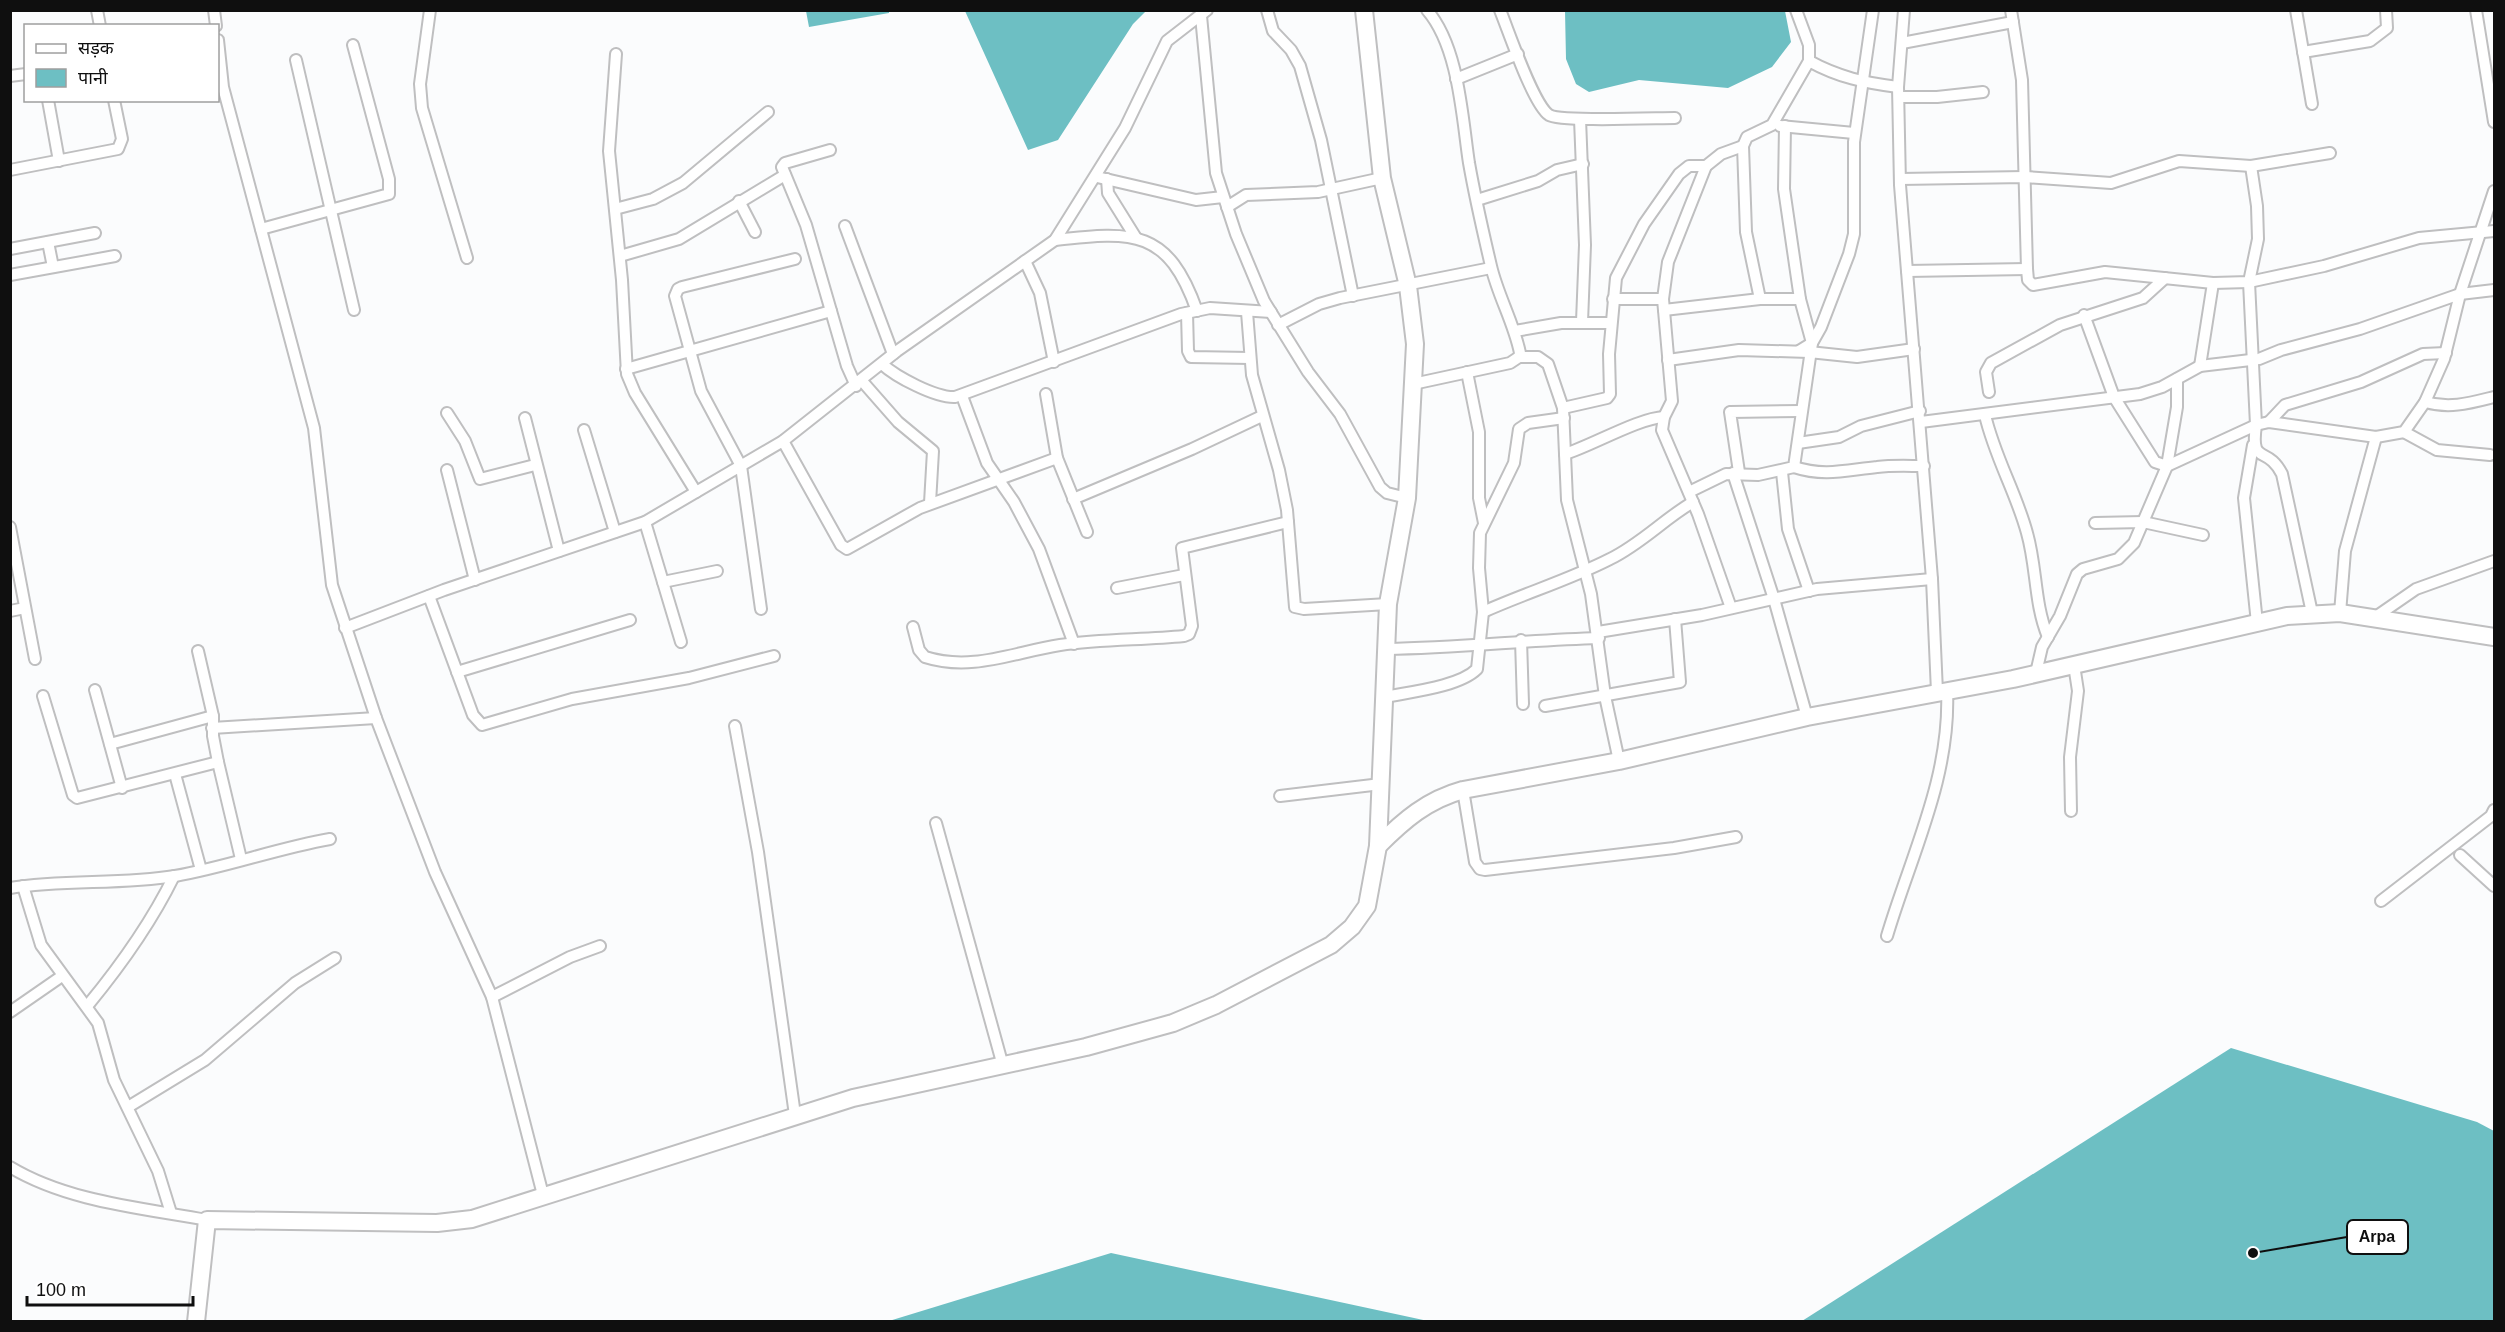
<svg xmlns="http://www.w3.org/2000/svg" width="2505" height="1332" font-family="Helvetica,'Noto Sans Devanagari',sans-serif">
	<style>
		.water { fill: #6dbfc3 }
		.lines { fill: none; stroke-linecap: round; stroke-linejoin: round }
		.street-casing { stroke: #bfbfc0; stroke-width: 14 }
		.secondary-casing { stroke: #bfbfc0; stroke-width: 20 }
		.street { stroke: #fff; stroke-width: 10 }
		.secondary { stroke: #fff; stroke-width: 16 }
		.leader { fill: none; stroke: #0f0f0f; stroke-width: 2 }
		.callout-dot { fill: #0f0f0f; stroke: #fff; stroke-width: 2 }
		.callout { fill: #fff; stroke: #0f0f0f; stroke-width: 2 }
		.callout-label { font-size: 16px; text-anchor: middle; font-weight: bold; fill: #0f0f0f }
	</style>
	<rect width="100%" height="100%" fill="#fbfcfd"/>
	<g class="water">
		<polygon points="889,10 889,13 809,27 806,11"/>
		<polygon points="965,11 1146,11 1133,24 1058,140 1028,150"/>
		<polygon points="1565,11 1785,11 1791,42 1772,67 1728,88 1639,80 1589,92 1576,84 1566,59"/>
		<polygon points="2231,1048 2477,1122 2494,1131 2494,1321 1802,1321"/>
		<polygon points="1111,1253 1428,1321 889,1321"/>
	</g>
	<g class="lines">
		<g class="street-casing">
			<g id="street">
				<polyline points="97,10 100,26"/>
				<polyline points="214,10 216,26"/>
				<polyline points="430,10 420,84 422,108 467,258"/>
				<polyline points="1267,10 1273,31 1291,50 1300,66 1321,140 1353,296"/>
				<path d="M 1500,10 C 1509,32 1533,104 1549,115 C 1560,122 1656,118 1675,118"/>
				<polyline points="1904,10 1898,87 1900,185 1932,579 1937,692"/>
				<polyline points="2011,10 2022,80 2027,269 2028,280 2033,285 2105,272 2213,283 2249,282 2324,266 2419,238 2494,231"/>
				<polyline points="2296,10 2312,104"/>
				<polyline points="2476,10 2494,122"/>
				<polyline points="1201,16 1216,173 1236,234 1264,301 1308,372 1340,414 1380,487 1387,493 1407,498"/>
				<polyline points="218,40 223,87 314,428 332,585 376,718 435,872 492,997 543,1195"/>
				<polyline points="1902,43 2013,22"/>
				<polyline points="2303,52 2370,41 2387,28 2386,10"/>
				<polyline points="616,54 609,151 622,280 627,374 635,393 696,492"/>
				<polyline points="296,60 354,310"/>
				<path d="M 1809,61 C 1838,77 1865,83 1898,87"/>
				<polyline points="10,76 26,74"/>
				<polyline points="1456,79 1518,54"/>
				<polyline points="1899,97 1937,97 1983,92"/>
				<polyline points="48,100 59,161"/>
				<polyline points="1580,119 1585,245 1582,322"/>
				<polyline points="1780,126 1854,133"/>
				<polyline points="830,150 785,163 782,167 806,225 847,366 856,386"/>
				<path d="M 2251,166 L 2257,206 L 2258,239 L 2249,282 L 2256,425 C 2250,467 2267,444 2282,474 L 2312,613"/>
				<polyline points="10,170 118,149 122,139 114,100"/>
				<polyline points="1097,177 1196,200 1223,197"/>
				<polyline points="1107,179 1108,193 1136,238"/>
				<polyline points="1900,179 2025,177 2111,183 2179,161 2251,166 2330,153"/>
				<polyline points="1477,200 1538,181 1557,170 1583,164"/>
				<polyline points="739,201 755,232"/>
				<polyline points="1227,207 1246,195 1318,192 1382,178"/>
				<polyline points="615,209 653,199 683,183 768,112"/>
				<polyline points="845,226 893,354"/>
				<polyline points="261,229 389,194 389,179 353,45"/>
				<path d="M 1055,240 C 1134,231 1168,229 1197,311"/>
				<polyline points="48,242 53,267"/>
				<polyline points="10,249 95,233"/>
				<polyline points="620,256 679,239 785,175"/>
				<polyline points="1025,261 1040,293 1054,362"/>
				<polyline points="1907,271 2027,269"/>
				<polyline points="10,275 115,256"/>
				<polyline points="1613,299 1663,299"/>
				<polyline points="1760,299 1746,232 1743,146 1747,137 1772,125 1809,61 1809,45 1796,10"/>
				<polyline points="1664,310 1760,299 1800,299 1784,189 1785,126"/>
				<polyline points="1247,312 1252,375 1279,470 1287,510 1295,607 1304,609 1388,604"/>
				<polyline points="1187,313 1188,351 1191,357 1250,358"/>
				<polyline points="2084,315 2114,397 2155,462 2167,466 2256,425 2269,422 2376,437 2404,432 2425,402 2444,359 2460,294 2494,191"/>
				<polyline points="1278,325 1319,304 1340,298 1491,268"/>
				<polyline points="1515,331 1561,323 1611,323"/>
				<polyline points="1799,351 1812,343 1821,327 1849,254 1854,234 1854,142 1873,10"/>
				<polyline points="1519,357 1538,357 1548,364 1563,408 1567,500 1591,594 1605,696 1619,761"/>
				<polyline points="1668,360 1739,350 1809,352 1857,357 1914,349"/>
				<path d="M 882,364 C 896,377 936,398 955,397 L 1181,314 L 1210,308 L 1271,312"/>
				<polyline points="2200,366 2213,283"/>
				<polyline points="626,369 831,311"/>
				<polyline points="1467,372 1479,432 1479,498 1484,523"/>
				<polyline points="862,381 898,422 933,451 930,503"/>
				<path d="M 1413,384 L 1510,363 L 1519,357 L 1520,353 C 1514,323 1498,296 1491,266 C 1483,232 1475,197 1469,163 C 1462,117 1459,47 1427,10"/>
				<polyline points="1989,392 1986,372 1991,363 2060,325 2143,298 2165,278"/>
				<polyline points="1046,394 1057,458 1087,532"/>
				<polyline points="962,396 987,463 1014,502 1039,549 1074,644"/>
				<path d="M 2425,402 C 2450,409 2470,403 2494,397"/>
				<polyline points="1563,408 1607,398 1610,394 1609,354 1616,278 1644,224 1679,174 1689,166 1706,166"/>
				<polyline points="447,413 465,441 480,479 535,465"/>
				<path d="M 1985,415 C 1995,458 2016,492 2027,533 C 2037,568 2034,603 2048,637"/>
				<polyline points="525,418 559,551"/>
				<polyline points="1921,422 2140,394 2162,387 2200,366 2259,359 2281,350 2360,329 2460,294 2494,290"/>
				<polyline points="2269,422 2285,405 2361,382 2423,354 2446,353"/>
				<polyline points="584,430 615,532"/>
				<polyline points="2404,432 2437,450 2490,455"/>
				<polyline points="783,441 841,545 847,549 920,508 1057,458"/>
				<polyline points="1798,443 1839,437 1861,426 1920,411"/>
				<polyline points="2253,445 2244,498 2257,623"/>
				<path d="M 1565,454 C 1593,445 1639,418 1664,417"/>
				<path d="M 1794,467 C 1824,477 1847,470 1877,467 C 1893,465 1909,466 1924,466"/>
				<polyline points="447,470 475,580"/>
				<polyline points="1739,472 1730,412 1801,411"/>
				<polyline points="1782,472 1788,529 1809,591"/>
				<polyline points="1733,473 1774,599 1807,717"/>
				<polyline points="1689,492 1726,474 1758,475 1794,467 1812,343 1800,299"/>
				<polyline points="1073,499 1192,449 1262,416"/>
				<polyline points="645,522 681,642"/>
				<polyline points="2095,523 2143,522 2203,535"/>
				<polyline points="10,527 35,659"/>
				<polyline points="663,582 717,571"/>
				<polyline points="1117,588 1184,575"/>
				<polyline points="429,596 473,715 482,725 572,699 689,678 774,656"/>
				<polyline points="1731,608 1698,514 1662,430 1664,417 1672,401 1663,299 1668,262 1706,166 1721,154 1743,146"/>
				<polyline points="761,609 741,466 701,391 675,296 678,289 682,287 795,259"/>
				<polyline points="10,611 25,608"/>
				<path d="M 1483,612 C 1525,593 1569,580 1610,559 C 1641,544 1664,519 1693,502"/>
				<polyline points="2340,613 2345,551 2376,437"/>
				<polyline points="2374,618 2416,589 2494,561"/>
				<path d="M 913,627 L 919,650 L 925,657 C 972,672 1014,652 1060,645 C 1101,639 1143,640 1184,636 L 1189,634 L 1192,626 L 1182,548 L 1288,522"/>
				<polyline points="345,628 444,590 645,522 783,441 897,351 1055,240 1125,128 1167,41 1207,10"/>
				<polyline points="1598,632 1702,615 1817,589 1932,579"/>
				<polyline points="1521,640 1523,704"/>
				<path d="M 1387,649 C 1458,648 1528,640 1599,638"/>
				<polyline points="198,651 213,716 213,736 218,762 241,859"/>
				<polyline points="457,672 630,620"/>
				<polyline points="2036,673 2042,647 2060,616 2077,574 2083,569 2118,559 2134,543 2167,466 2177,407 2177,379"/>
				<polyline points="95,690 122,788"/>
				<polyline points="43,696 73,795 77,798 218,762"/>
				<path d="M 1385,697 C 1409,692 1459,687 1477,669 L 1483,612 L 1479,568 L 1480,533 L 1514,463 L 1519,429 L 1528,423 L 1564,418"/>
				<polyline points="1545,706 1680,682 1675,619"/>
				<polyline points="735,726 758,852 795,1115"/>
				<polyline points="212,728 376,718"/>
				<polyline points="110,744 213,716"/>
				<polyline points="175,774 201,870"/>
				<polyline points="1463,790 1475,862 1480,869 1485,870 1674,848 1736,837"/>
				<polyline points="1280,796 1381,784"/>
				<polyline points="2071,811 2070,757 2078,691 2074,665"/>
				<polyline points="936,823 1003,1066"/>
				<polyline points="2460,855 2494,886"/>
				<polyline points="23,886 41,945 98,1023 114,1080 158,1171 171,1213"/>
				<path d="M 10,888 C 65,879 120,885 175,876 C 227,867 278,848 330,839"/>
				<polyline points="2381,901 2491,816 2494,810"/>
				<path d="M 1887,936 C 1911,855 1951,777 1947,690"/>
				<polyline points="492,997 570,957 600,946"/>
				<path d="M 88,1005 C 121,965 151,923 174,876"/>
				<polyline points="10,1012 62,976"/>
				<polyline points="128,1107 205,1060 295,983 335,958"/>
				<path d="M 10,1167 C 68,1202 143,1208 207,1220"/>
			</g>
		</g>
		<g class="secondary-casing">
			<g id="secondary">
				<path d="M 1378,846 C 1404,820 1427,800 1463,790 L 1619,761 L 1807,717 L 2013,679 L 2287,616 L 2340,613 L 2494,637"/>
				<polyline points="196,1322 207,1220 437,1223 472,1219 853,1098 1086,1047 1173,1023 1216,1005 1331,945 1352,927 1367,906 1378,846 1388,604 1407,498 1415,344 1408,286 1382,178 1364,10"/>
			</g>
		</g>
		<use href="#street" class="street"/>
		<use href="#secondary" class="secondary"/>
	</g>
	<path class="leader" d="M2253 1253L2347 1237"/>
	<circle class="callout-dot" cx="2253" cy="1253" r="6"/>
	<rect class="callout" x="2347" y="1220" width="61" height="34" rx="6"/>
	<g class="callout-label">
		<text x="2377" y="1242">Arpa</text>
	</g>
	<rect width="2505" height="1332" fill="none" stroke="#0f0f0f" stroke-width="24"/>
	<rect x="24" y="24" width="195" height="78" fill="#ffffff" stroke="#9f9f9f" stroke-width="1.5"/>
	<rect x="36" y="44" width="30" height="9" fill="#ffffff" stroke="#9f9f9f" stroke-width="1.5"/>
	<text x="78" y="54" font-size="18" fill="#0f0f0f">सड़क</text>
	<rect x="36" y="69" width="30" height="18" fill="#6dbfc3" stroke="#9f9f9f" stroke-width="1.5"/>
	<text x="78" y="84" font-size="18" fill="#0f0f0f">पानी</text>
	<path d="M27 1296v9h166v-9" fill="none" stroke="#0f0f0f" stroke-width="3"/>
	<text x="36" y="1296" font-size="18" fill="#0f0f0f" stroke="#ffffff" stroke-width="4.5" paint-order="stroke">100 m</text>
</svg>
